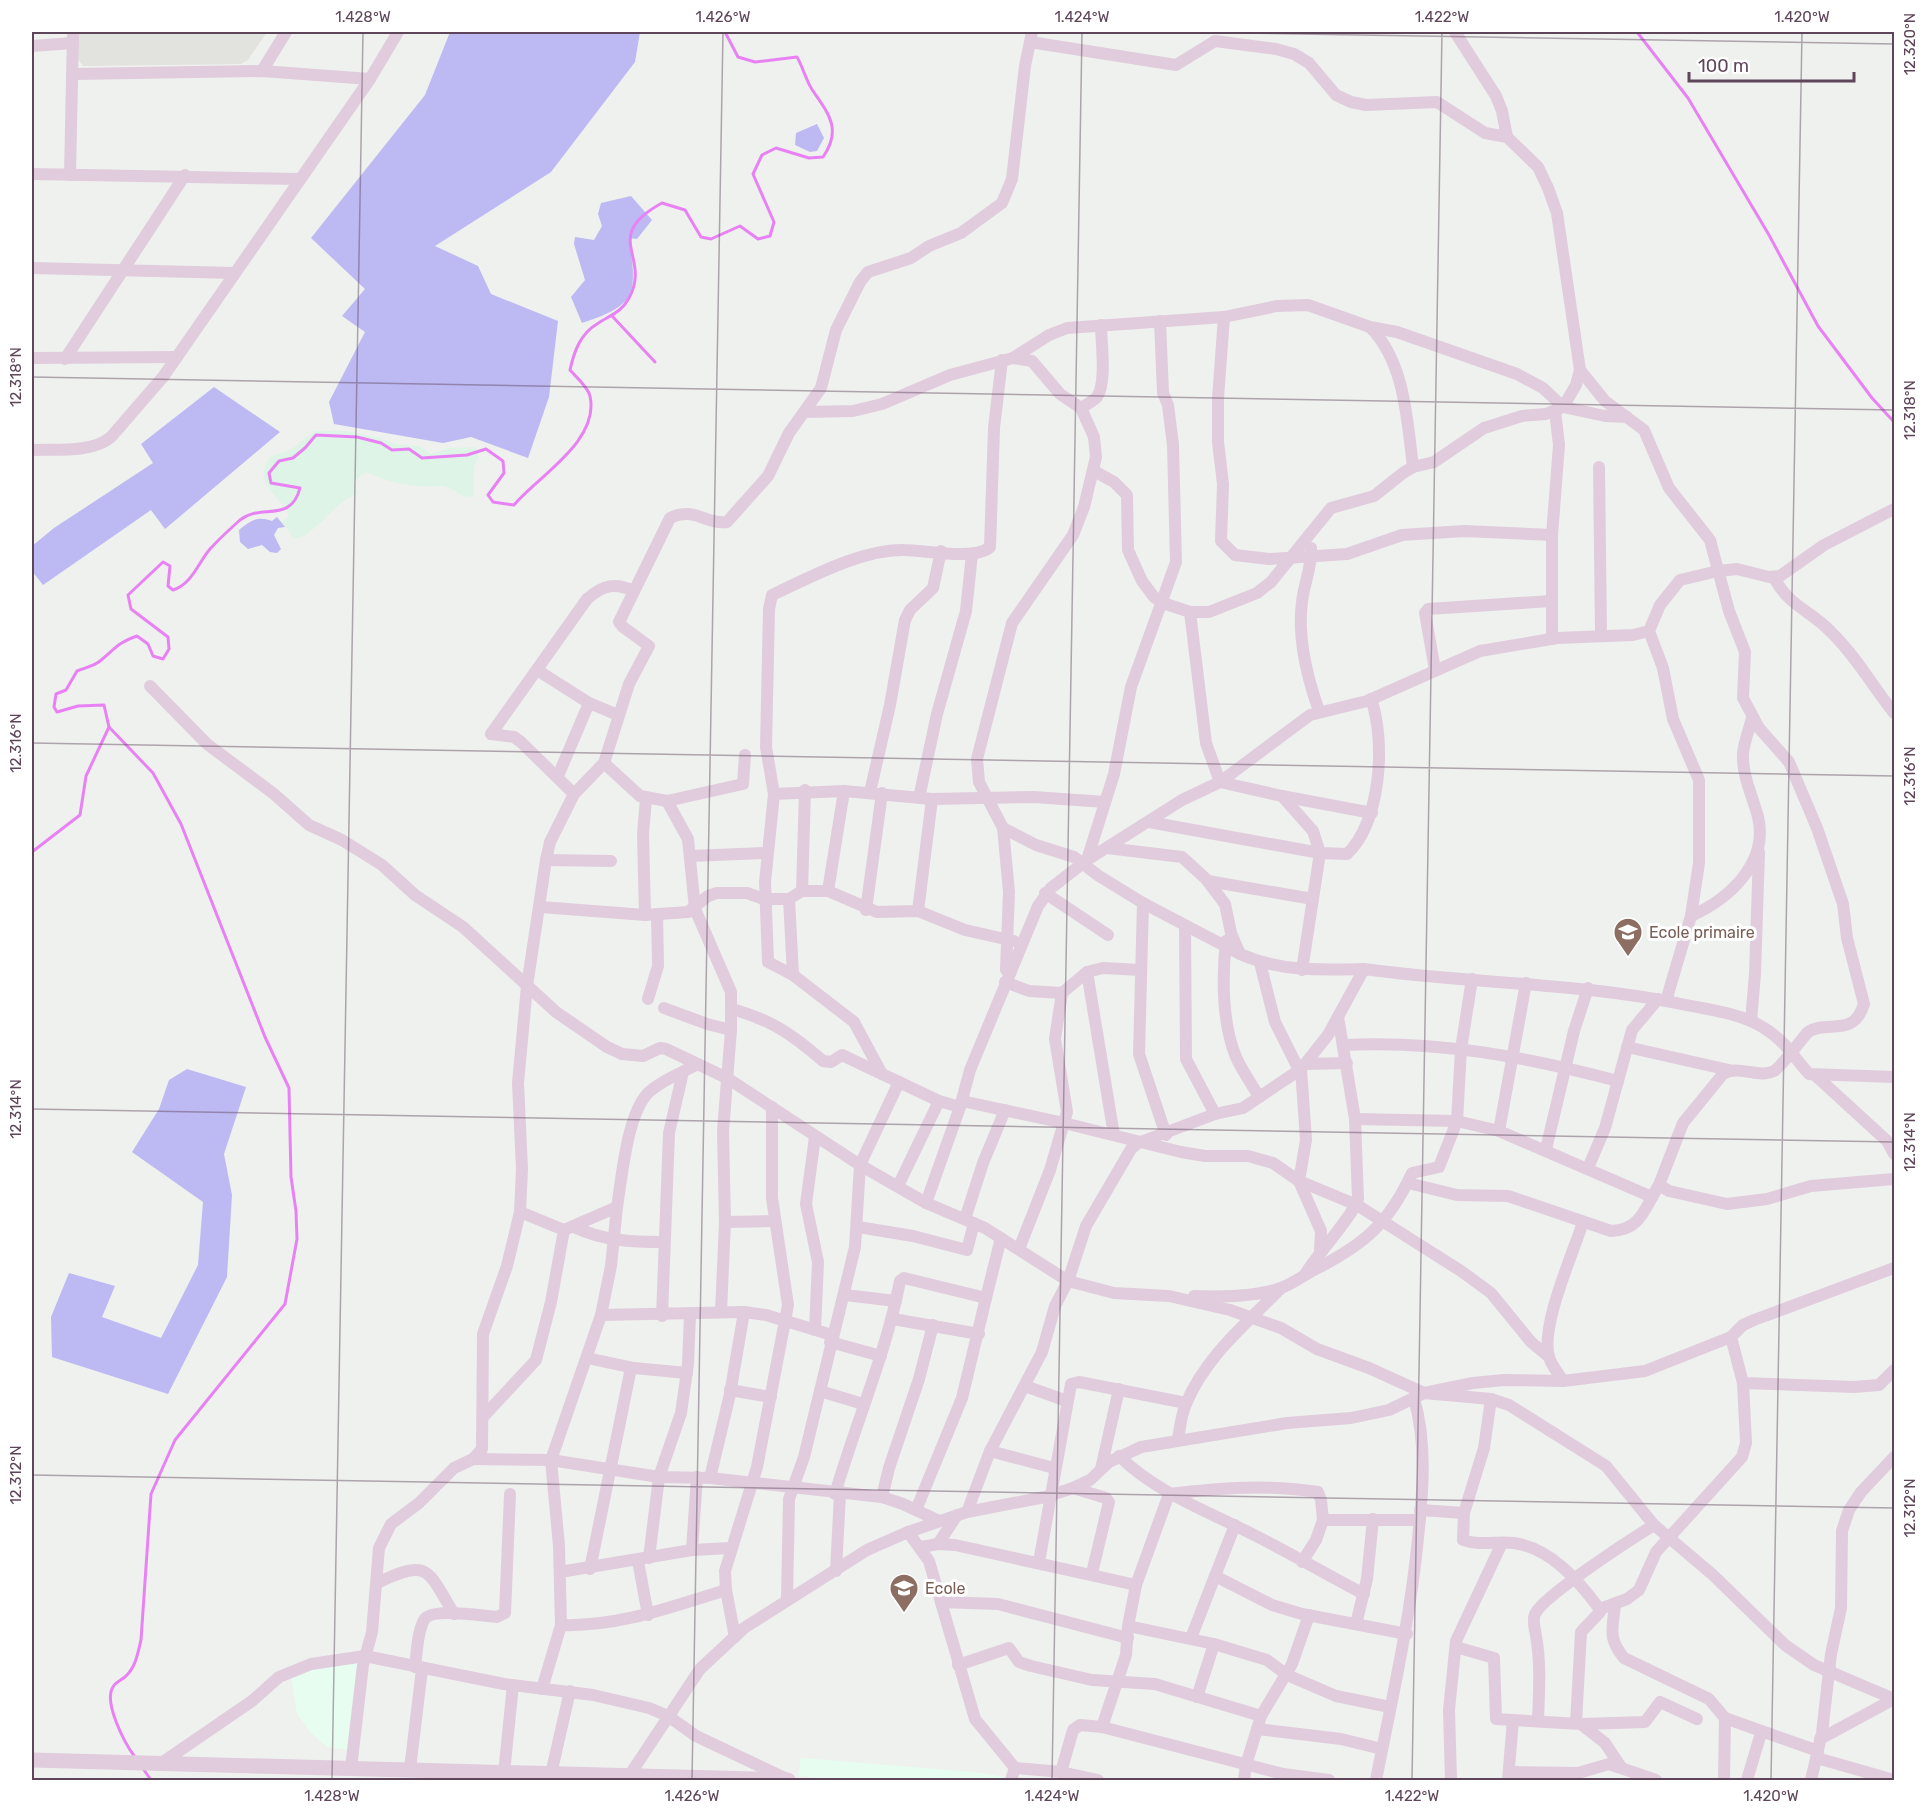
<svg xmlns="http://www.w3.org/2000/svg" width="1926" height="1812" font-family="Rubik,sans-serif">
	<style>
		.commercial { fill: #e6fdf0 }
		.education { fill: #e2e2df }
		.green { fill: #bdb9f3 }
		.sand { fill: #def4e6 }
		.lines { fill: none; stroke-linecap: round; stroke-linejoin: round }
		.stream { stroke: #e882f4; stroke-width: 3 }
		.minor { stroke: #e0ccdd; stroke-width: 12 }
		.tertiary { stroke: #e0ccdd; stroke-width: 15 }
		.ticks { fill: none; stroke: #5e455a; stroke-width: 1.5; stroke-opacity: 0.45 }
		.labels { text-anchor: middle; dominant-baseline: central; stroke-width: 6; stroke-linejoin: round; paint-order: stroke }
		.education-label { font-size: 16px; fill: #785e54; stroke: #fff; text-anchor: start }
		.neatline { fill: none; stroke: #5e455a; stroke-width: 2 }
		.ticks-label { font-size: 15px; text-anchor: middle; fill: #5e455a }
	</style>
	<rect width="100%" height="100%" fill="#eff1ee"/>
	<g class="commercial">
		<polygon points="362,1654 353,1751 327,1747 312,1734 297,1714 290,1669"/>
		<polygon points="801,1758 974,1772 1012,1778 1011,1780 843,1780 798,1776"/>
	</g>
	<polygon class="education" points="78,32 267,32 248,60 241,64 83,66 78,59"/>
	<g class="green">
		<polygon points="450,32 640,32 635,62 551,172 435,246 478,266 491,294 558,321 549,397 528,458 471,437 443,443 334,424 329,402 365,332 342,316 365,289 311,238 425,95"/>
		<polygon points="817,124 824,138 817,151 810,152 795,145 796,133"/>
		<path d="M 631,196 L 652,220 L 637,239 L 629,238 C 637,293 638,305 582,323 L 571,297 L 585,280 L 574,244 L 575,237 L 594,240 L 602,226 L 598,214 L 601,203 Z"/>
		<polygon points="214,387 280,432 165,529 151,510 43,585 32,571 32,546 54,528 153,463 141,444"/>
		<path d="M 277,517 L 285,527 L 278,528 L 274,535 L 281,549 L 277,553 L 270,552 L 262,545 L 248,549 L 240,542 L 239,530 C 251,520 257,516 272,521 Z"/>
		<polygon points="187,1069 246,1087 224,1154 232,1195 227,1277 168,1394 52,1357 51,1317 69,1273 115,1286 102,1317 161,1338 198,1265 203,1202 132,1152 159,1109 169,1080"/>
	</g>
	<path class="sand" d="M 314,431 L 346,431 L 381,438 L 396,444 L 420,446 L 431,454 L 448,448 L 476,447 L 479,457 L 474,466 L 474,496 L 464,497 C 444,482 443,487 420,486 C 403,486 381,479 366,472 L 354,481 L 357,494 C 333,502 315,537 294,539 L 282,522 L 289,516 C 279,491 251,487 270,457 L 292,449 Z"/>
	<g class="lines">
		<g class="stream">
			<polyline points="1637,32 1688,98 1769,235 1818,326 1872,398 1894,422"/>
			<polyline points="613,317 655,362"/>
			<path d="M 109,727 L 153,773 L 181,824 L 265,1037 L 289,1088 L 291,1177 L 296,1211 L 297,1239 L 285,1304 L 175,1440 L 151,1494 L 141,1640 C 138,1652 136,1666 127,1675 C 123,1680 116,1681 113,1687 C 103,1702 125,1744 135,1757"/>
			<path d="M 32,852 L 80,815 L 86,776 L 109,727 L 104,705 L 78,706 L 57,712 L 54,707 L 56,694 L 66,690 L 77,671 C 84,668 94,666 100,661 C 115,649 117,643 137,636 L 148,644 L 153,656 L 163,659 L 169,649 L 168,637 L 131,609 L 128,595 L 163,562 L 170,566 L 168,586 L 173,590 C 192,584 198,563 210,549 C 219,539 230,529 240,520 C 260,503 291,524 300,488 L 271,483 L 269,473 L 279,461 L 293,458 L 305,448 L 316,435 L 357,437 L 381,443 L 392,450 L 409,449 L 422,458 L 467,455 L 486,449 L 503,461 L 504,473 L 488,495 L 493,502 L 514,505 C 538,476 600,441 590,396 C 588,387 576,377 570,370 C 574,352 580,334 597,324 C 610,315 621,313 629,298 C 652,256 600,237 662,203 L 685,210 L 701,237 L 711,239 L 740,226 L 758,239 L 770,236 L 774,222 L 753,174 L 762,155 L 776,148 L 809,158 L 823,157 C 842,130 829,114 813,91 C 806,81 803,67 797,57 L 755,62 L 738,57 L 725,32"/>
			<polyline points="144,1770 151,1780"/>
		</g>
		<g class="minor">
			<path d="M 1455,32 L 1496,96 L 1502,111 L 1507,137 L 1538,167 L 1548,188 L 1557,213 L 1580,370 L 1605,401 L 1644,430 L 1669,488 L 1710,540 L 1729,611 L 1745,652 L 1743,698 L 1759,728 L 1789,762 L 1817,828 L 1843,904 L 1847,938 L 1864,1004 C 1853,1039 1827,1019 1808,1032 C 1801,1040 1781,1067 1774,1071 C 1758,1079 1738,1064 1723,1074 L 1683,1123 L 1659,1185"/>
			<polyline points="1030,42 1176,65 1215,41 1276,49 1294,54 1309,63 1336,95 1351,102 1366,105 1437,102 1485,133 1507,137"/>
			<polyline points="32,46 73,43"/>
			<polyline points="262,71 286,32"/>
			<polyline points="74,74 262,71 370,79"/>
			<polyline points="32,174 299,179"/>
			<polyline points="70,175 73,32"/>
			<polyline points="32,268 234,273"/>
			<polyline points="1224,317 1218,398 1218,442 1223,484 1221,541 1235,555 1269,559 1347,554 1402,535 1464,531 1552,535"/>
			<path d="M 1370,327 C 1405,362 1407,420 1413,467"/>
			<polyline points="32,358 177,357"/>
			<polyline points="1013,358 1049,335 1067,328 1224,317 1277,306 1308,305 1370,327 1397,332 1517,374 1543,388 1563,407 1576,385 1580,370"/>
			<polyline points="65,359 185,175"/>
			<path d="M 805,412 L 853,411 L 882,404 L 950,375 L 1013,358 L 1032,361 L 1060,394 L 1081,408 C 1086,405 1093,401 1097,397 C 1107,383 1101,342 1101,325"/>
			<path d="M 32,450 C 55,449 93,453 111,437 L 163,377 L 370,79 L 398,32"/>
			<polyline points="1599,467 1601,635"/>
			<polyline points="1094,471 1114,482 1127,495 1128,550 1142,581 1154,597 1163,603 1190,612 1209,612 1257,593 1271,582 1331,508 1374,496 1403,473 1413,467 1434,462 1484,428 1522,416 1546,414 1563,407 1605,416 1627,417"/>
			<path d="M 1311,548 C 1312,568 1304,583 1302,602 C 1297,638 1307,677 1319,711"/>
			<path d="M 1774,578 C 1791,608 1809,609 1831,632 C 1856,656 1873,687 1894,713"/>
			<polyline points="1190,612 1206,743 1220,782 1282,796 1313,831 1320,853 1302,970"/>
			<polyline points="1649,631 1663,668 1673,719 1699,780 1699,863 1691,916 1666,1001"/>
			<polyline points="1552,639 1552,535 1559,445 1555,411"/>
			<polyline points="537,670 589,703 618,715"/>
			<polyline points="1435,670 1425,613 1428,609 1551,601"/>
			<polyline points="150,686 207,744 274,794 309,825 342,840 382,865 415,895 463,927 556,1012 607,1047 622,1054 643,1056 660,1048 666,1049 727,1078 860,1165 926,1203 985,1228 1068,1281 1114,1293 1169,1296 1230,1310 1281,1328 1317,1349 1369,1368 1424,1393 1491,1399 1509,1405 1606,1466 1654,1525 1713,1575 1785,1645 1814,1665 1894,1699"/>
			<path d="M 491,734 L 587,599 C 603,585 615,582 634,591"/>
			<polyline points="491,734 514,737 521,742 574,794"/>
			<polyline points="604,763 640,796 667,801 688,839 695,909 731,992 731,1030 723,1131 725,1222 721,1312"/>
			<polyline points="558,776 589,703"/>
			<polyline points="870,792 890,705 905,620 910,610 933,588 941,551"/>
			<polyline points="774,794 844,791 932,799 1034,797 1105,802"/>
			<polyline points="1282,796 1372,813"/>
			<polyline points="919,798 937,714 966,611 972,554"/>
			<polyline points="667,801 743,784 745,755"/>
			<path d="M 1149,822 L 1320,853 L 1347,854 C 1381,822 1386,741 1371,699"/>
			<polyline points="1003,828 979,782 977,759 1012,623 1073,535 1084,507 1096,457 1094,437 1081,408"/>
			<path d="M 1107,848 L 1182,857 L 1206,879 L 1225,904 L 1231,933 L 1240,954 C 1281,972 1320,970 1364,969"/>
			<polyline points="690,856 766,853"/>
			<polyline points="546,860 611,861"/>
			<polyline points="1087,860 1114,774 1131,687 1176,562 1173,445 1168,405 1163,393 1160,321"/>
			<polyline points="1208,881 1313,899"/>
			<polyline points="802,891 828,891 877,912 918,911 965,930 1014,941"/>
			<polyline points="828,891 844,791"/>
			<polyline points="1045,893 1108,935"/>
			<polyline points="1143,903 1139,1054 1166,1135"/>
			<polyline points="541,907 645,915 688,912 708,896 717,893 747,893 764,899 789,899"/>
			<polyline points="866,910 882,793"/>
			<polyline points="918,911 932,799"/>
			<polyline points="645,915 643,833 646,799"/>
			<path d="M 1691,916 C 1729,899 1769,863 1758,817 C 1753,797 1742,776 1743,754 C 1744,742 1749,730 1752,718"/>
			<polyline points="1185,926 1186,1059 1215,1114"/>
			<path d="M 1226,941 C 1222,977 1222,1023 1236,1057 C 1242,1071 1252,1084 1259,1097"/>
			<polyline points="1260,963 1275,1022 1299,1070"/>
			<polyline points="1006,970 1009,892 1003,828 1036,845 1074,857 1099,876 1143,903 1240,954"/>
			<polyline points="793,975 789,899 802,891 805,790"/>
			<polyline points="1005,982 1029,991 1062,993"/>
			<polyline points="648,999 658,966 657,914"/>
			<polyline points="664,1008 707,1024 731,1030"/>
			<path d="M 732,1009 C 772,1020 793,1035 823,1061 L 831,1062 L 842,1055 L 882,1074"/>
			<polyline points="1751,1021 1755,974 1759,852"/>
			<path d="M 1343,1045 C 1438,1040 1526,1057 1618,1081"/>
			<polyline points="1627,1047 1729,1070"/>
			<polyline points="1305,1064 1347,1063"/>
			<polyline points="1301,1069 1306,1140 1299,1181 1321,1231 1320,1250"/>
			<polyline points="1815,1075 1887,1141 1894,1154"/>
			<polyline points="962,1101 1064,1123 1181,1152 1205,1156 1248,1156 1273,1163 1299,1181 1357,1205 1461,1271 1491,1293 1531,1342 1549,1357"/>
			<path d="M 960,1107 L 939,1101 L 882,1074 L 854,1022 L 793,975 L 768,962 L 765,882 L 774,794 L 766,747 L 769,609 L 772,595 C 811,577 862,549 904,550 C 925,550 975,561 990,547 L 994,428 L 1002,360"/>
			<polyline points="1355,1119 1457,1121 1499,1131 1526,983"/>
			<polyline points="1499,1131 1652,1197"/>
			<polyline points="1114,1135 1087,972 1103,968 1140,970"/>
			<polyline points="815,1137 806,1204 818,1262 815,1330"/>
			<polyline points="1546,1149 1574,1031 1588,988"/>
			<polyline points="1588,1168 1605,1128 1632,1030 1658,999"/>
			<path d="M 1408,1183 L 1457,1195 L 1508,1196 L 1611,1231 C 1641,1230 1644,1209 1659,1185 L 1669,1191 L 1727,1204 L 1767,1199 L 1811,1186 L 1894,1179"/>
			<polyline points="898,1186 939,1101"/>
			<polyline points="926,1203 960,1107 970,1070 1038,906 1051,888 1087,860 1182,800 1220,782 1310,715 1367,701 1480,651 1557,638 1633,635 1649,631 1660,605 1680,580 1718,571 1737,569 1769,577 1780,576 1824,545 1894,509"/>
			<path d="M 520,1212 L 564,1230 L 617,1207 C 622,1177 627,1113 649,1092 C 662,1080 683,1072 698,1064"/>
			<polyline points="965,1219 983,1163 1005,1110"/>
			<polyline points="725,1222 775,1221"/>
			<path d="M 574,1227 C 604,1241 631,1242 663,1242"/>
			<polyline points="858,1227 913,1236 967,1250 974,1223"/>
			<polyline points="1019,1249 1050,1170 1067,1112 1055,1039 1062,993 1087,972"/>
			<path d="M 1306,1273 C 1316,1256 1355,1213 1358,1199 L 1355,1119 L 1338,1017"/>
			<polyline points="845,1295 896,1301"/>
			<path d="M 1194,1296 C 1221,1297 1256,1297 1281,1288 C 1292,1284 1303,1276 1314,1270 C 1363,1245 1388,1225 1412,1173 L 1439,1167 L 1457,1121 L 1461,1049 L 1472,979"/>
			<polyline points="601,1315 744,1312 766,1315 832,1335"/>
			<polyline points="662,1316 669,1133 683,1072"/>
			<polyline points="893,1319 979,1334"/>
			<polyline points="1731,1337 1743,1383 1854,1387 1879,1385 1894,1370"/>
			<polyline points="830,1342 881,1356"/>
			<polyline points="587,1358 634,1368 687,1373"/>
			<path d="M 1563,1381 C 1559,1374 1551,1365 1549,1357 C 1540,1326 1573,1254 1583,1222"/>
			<polyline points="1025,1386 1067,1401"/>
			<polyline points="730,1390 771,1397"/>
			<polyline points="820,1391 863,1404"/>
			<path d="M 1491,1399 L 1484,1448 L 1464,1513 L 1463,1540 C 1479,1546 1497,1541 1514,1543 C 1550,1548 1578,1580 1598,1607 L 1600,1612 L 1581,1632 L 1576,1723"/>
			<polyline points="483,1417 536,1360 551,1302 564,1230"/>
			<path d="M 1178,1440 C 1180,1428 1181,1415 1186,1404 C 1205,1357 1247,1323 1281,1288"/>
			<polyline points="990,1451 1054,1468"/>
			<path d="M 1119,1456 C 1158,1494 1210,1512 1258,1537 C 1294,1555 1329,1576 1364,1594"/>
			<polyline points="473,1459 551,1460 659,1477 710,1478 882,1497 903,1504 939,1521"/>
			<polyline points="1101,1469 1119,1389"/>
			<polyline points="710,1478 730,1394 744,1312"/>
			<polyline points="1073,1488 1106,1498 1109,1502 1092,1573"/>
			<path d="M 835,1494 C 856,1422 886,1354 900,1281 L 904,1278 L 986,1298 L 1001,1238"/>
			<polyline points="882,1497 889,1468 919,1379 933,1325"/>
			<polyline points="916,1510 962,1398 986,1298"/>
			<polyline points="1420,1510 1464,1513"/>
			<path d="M 967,1512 L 990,1451 L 1042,1352 L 1055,1306 L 1068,1281 L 1086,1226 L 1131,1149 L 1138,1143 L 1215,1114 L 1243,1108 L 1301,1069 L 1328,1035 L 1364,969 C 1471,984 1579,982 1686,1005 C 1712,1010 1742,1014 1764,1028 C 1784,1040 1794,1057 1809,1074 L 1894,1077"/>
			<polyline points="1235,1525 1215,1576 1272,1605 1302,1614 1407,1634"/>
			<polyline points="908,1532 929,1561 975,1719 1015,1768"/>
			<polyline points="938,1544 957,1515"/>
			<polyline points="921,1547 938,1544 955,1545 1136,1585"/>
			<polyline points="692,1550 697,1477"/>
			<polyline points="649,1558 659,1477 681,1413 688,1364 690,1315"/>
			<polyline points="638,1561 648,1615"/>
			<polyline points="1039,1562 1071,1384 1079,1382 1186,1403"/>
			<polyline points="1302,1562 1316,1540 1323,1520 1420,1520"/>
			<polyline points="590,1569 631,1368"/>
			<polyline points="836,1571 840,1494"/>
			<polyline points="560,1572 692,1550 731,1548"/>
			<path d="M 377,1583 C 429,1558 427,1569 454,1614"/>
			<polyline points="787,1599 789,1499 804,1457 855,1247 860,1165 899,1082"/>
			<polyline points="941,1602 998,1604 1128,1638"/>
			<path d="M 1615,1604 C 1613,1629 1607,1637 1624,1658 L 1709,1699 L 1725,1718"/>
			<polyline points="1600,1609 1627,1599 1639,1590 1656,1552 1742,1457 1746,1443 1743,1383"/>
			<polyline points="1356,1624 1367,1579 1373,1519"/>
			<path d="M 561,1625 C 619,1627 670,1607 726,1590"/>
			<polyline points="1128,1626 1214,1644"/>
			<polyline points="735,1637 726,1590 725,1571 757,1467 788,1305 772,1198 772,1107"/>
			<polyline points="1191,1638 1215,1576"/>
			<polyline points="1456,1647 1494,1658 1496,1719 1581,1724 1605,1743 1621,1767"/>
			<polyline points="958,1665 1009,1648 1019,1662 1031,1666 1092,1680 1155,1684 1261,1716"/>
			<path d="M 415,1667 C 417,1653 417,1633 424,1620 C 431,1607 482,1616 497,1617 L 505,1613 L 510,1494"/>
			<polyline points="542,1689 561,1625 559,1546 551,1460 601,1315 611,1266 617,1207"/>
			<polyline points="1197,1697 1214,1644 1267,1660 1287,1675 1336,1696 1390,1707"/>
			<path d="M 1538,1720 C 1539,1692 1541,1664 1536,1636 C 1535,1629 1532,1621 1535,1614 C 1543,1596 1633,1538 1654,1525"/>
			<polyline points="1581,1724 1645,1722 1660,1702 1697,1719"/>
			<polyline points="1102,1727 1283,1774 1329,1780"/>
			<polyline points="1257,1729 1341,1739 1382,1749"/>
			<polyline points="1820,1739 1894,1699"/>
			<polyline points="1817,1758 1894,1780"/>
			<polyline points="160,1764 252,1701 279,1677 311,1664 365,1656 504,1684 593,1695 649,1708 668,1716 696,1736 787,1779"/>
			<path d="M 351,1768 L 363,1665 L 372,1632 L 379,1548 L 391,1524 L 419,1503 L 454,1468 L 473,1459 L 482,1449 L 483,1334 L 507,1266 L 520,1212 L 522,1169 L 518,1083 L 527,986 L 546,860 L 550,842 L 574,794 L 604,763 L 629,684 L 649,646 L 623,627 L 619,622 L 670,518 C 694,506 706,525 727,522 L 768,476 L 789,433 L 821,388 L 836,330 L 860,282 L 868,272 L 911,258 L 929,246 L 961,233 L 1002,203 L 1012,179 L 1025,66 L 1032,32"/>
			<polyline points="410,1769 422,1669"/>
			<path d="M 1061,1772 L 1073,1730 L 1080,1725 L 1102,1727 L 1126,1655 L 1128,1626 L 1136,1585 L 1169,1494 C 1220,1488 1267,1484 1318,1492 L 1321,1500 L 1323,1520"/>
			<polyline points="1509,1772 1578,1773 1609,1764 1656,1780"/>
			<polyline points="504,1773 513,1685"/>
			<polyline points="551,1774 570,1691"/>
			<polyline points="629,1776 700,1669 744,1628 867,1550 908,1532 967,1512 1045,1497 1073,1488 1090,1480 1109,1462 1141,1447 1287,1423 1351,1418 1389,1410 1424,1393 1473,1383 1504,1380 1563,1381 1645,1371 1731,1337 1743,1325 1754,1320 1894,1268"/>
			<polyline points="1011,1780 1015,1768 1061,1772 1098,1780"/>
			<polyline points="1244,1780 1246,1765 1261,1716 1292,1664 1309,1615"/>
			<path d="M 1376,1780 C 1392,1699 1410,1621 1418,1538 C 1423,1491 1427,1444 1414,1398"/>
			<polyline points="1451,1780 1449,1710 1456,1641 1502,1543"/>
			<polyline points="1508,1780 1513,1720"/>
			<polyline points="1724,1780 1725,1718 1818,1751"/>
			<polyline points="1747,1780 1761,1733"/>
			<polyline points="1811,1780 1822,1733 1831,1654 1841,1608 1842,1531 1849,1510 1861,1492 1894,1457"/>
		</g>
		<polyline class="tertiary" points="32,1760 788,1780"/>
	</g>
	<path class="ticks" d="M 1177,32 L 1894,44M 32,377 L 1894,410M 32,743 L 1894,776M 32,1109 L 1894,1142M 32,1475 L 1894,1508M 332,1780 L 363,32M 692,1780 L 723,32M 1052,1780 L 1082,32M 1412,1780 L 1442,32M 1771,1780 L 1802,32"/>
	<defs>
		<g id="school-pin" transform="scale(1.5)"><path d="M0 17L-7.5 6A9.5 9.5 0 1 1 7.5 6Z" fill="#8d6e63" stroke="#fff"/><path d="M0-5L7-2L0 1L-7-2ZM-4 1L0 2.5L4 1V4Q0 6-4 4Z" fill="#fff"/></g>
	</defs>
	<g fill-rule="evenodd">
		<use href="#school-pin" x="1628" y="932"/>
		<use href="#school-pin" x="904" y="1588"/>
	</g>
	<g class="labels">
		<g class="education-label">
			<text x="1649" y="932">Ecole primaire</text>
			<text x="925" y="1588">Ecole</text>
		</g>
	</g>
	<rect width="1926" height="1812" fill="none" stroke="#ffffff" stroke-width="66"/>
	<path d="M1689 72v9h165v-9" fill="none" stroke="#5e455a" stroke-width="3"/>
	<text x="1698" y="72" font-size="18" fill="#5e455a" stroke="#ffffff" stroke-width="4.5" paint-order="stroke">100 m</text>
	<rect x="33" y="33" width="1860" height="1746" class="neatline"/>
	<g class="ticks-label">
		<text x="363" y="22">1.428°W</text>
		<text x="723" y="22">1.426°W</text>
		<text x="1082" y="22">1.424°W</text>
		<text x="1442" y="22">1.422°W</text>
		<text x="1802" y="22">1.420°W</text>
		<text transform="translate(1910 44) rotate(-90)" y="5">12.320°N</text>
		<text transform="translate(16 377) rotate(-90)" y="5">12.318°N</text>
		<text transform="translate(1910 410) rotate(-90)" y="5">12.318°N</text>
		<text transform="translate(16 743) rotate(-90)" y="5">12.316°N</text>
		<text transform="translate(1910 776) rotate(-90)" y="5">12.316°N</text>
		<text transform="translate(16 1109) rotate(-90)" y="5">12.314°N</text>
		<text transform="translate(1910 1142) rotate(-90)" y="5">12.314°N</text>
		<text transform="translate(16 1475) rotate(-90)" y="5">12.312°N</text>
		<text transform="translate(1910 1508) rotate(-90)" y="5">12.312°N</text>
		<text x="332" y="1801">1.428°W</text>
		<text x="692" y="1801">1.426°W</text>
		<text x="1052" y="1801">1.424°W</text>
		<text x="1412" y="1801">1.422°W</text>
		<text x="1771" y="1801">1.420°W</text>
	</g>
</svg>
